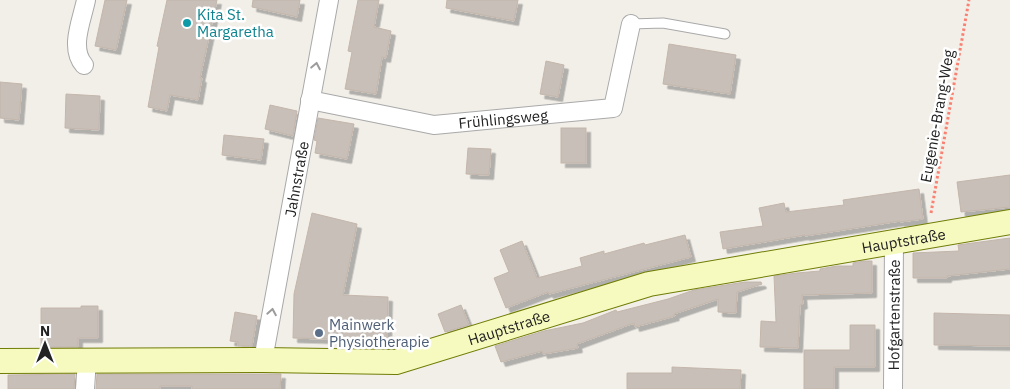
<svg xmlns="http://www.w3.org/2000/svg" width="1010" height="389" font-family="'IBM Plex Sans',sans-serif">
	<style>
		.building { fill: #c7bfb8; stroke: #c4b6ab; filter: url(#shadow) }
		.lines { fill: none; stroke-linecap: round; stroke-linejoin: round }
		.lane-casing { stroke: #a9a9a9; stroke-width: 11 }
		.street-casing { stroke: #a9a9a9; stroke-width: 20 }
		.secondary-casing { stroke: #707d05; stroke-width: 26 }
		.path { stroke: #fa8072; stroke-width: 3; stroke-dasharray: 2.5 2.5; stroke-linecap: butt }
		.lane { stroke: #fff; stroke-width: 9 }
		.street { stroke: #fff; stroke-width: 18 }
		.secondary { stroke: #f7fabf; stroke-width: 24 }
		.oneway { stroke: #9c9c9c }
		.culture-dot { fill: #0f9aa8; stroke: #fff; stroke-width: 2 }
		.service-dot { fill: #5c6f8a; stroke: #fff; stroke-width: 2 }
		.labels { text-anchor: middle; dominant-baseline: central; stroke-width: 5; stroke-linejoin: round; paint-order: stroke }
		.culture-label { font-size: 15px; fill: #0d838f; stroke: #fff; text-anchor: start }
		.street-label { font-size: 15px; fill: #222; stroke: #fff }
		.service-label { font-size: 15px; fill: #4e5e75; stroke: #fff; text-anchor: start }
	</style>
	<defs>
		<filter id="shadow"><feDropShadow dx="4.5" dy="4.5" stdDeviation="0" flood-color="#0004"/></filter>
	</defs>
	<rect width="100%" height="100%" fill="#f2efe9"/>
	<g class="building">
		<polygon points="105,0 127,0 116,50 95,46"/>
		<polygon points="167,0 217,0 200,78 202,78 198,100 170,95 167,111 148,107 159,47 157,46"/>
		<polygon points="253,0 300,0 297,17 252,7"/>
		<polygon points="358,0 379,0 374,27 391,31 386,58 382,57 376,94 345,89 352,52 348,51"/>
		<polygon points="447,0 518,0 514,21 446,8"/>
		<polygon points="669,44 736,55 730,94 663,84"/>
		<polygon points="546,61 564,65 558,97 540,94"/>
		<polygon points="0,82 22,84 19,120 0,118"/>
		<polygon points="66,94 100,96 99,130 65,128"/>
		<polygon points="270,105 297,111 293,136 265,129"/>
		<polygon points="318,118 354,124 347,159 315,153 317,141 314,140"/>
		<rect x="561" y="128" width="25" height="35"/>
		<polygon points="224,135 264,139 261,160 222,155"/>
		<polygon points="468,148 491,149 489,175 466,174"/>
		<polygon points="1010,175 1010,207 961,212 957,182"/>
		<polygon points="919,189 923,219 900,222 900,221 805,236 805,235 723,249 720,232 763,226 759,208 784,203 786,212 844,205 843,200"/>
		<polygon points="312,213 357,224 343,295 388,297 387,341 293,338 294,294"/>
		<polygon points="685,235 691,257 549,294 548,292 506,308 494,278 509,272 500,250 522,241 537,278 582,266 580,258 604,251 604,254 644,243 645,245"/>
		<polygon points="1010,238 1010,269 947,276 947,278 913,278 913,253 959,251 958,245"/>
		<polygon points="864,261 872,261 872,293 802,295 803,304 800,305 798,348 760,347 761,321 776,322 774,276 797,273 820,271 820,269 837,266 853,266 853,263"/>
		<polygon points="745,282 761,282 762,284 737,292 736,313 718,312 718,299 674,314 675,316 635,327 634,323 577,344 578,348 543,354 542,351 501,362 495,346 544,331 583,323 616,310 617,312 668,299 694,290"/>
		<polygon points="461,305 469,325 445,332 438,314"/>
		<polygon points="81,306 98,306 98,338 78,338 78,347 41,347 41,308 81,308"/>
		<polygon points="235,312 257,316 252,346 238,346 238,342 230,341"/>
		<polygon points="934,313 1010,315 1010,346 934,345"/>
		<polygon points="850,325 875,325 875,367 834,367 834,389 804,389 804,350 850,350"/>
		<polygon points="672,367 741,370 740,389 627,389 627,373 672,373"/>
		<polygon points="75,374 74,389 8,389 8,375"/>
		<polygon points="97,374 281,374 280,389 192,389 192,386 160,386 160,389 96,389"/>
	</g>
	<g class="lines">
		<g class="lane-casing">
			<polyline id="lane" points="631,24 663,23 725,34"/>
		</g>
		<g class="street-casing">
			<g id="street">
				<path d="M 84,65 C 69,48 82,20 86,0"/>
				<path id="s1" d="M 310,100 L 434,125 L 613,108 L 631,24"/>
				<path id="s2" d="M 263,360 L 329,0"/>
				<polyline points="85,389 87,360"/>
				<path id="s3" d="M 893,389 L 894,241"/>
			</g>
		</g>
		<g class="secondary-casing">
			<g id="secondary">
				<path id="s4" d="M 0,361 L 263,360 L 396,362 L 649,284 L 1010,222"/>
			</g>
		</g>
		<polyline class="path" points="931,213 969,0"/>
		<use href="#lane" class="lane"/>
		<use href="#street" class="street"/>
		<use href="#secondary" class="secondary"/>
	</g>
	<defs><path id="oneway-chevron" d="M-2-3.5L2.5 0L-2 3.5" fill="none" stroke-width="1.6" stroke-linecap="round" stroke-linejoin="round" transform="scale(1.25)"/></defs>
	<g class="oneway">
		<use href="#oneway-chevron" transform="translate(316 66) rotate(-79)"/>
		<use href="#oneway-chevron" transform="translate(272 312) rotate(-80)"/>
	</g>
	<circle class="culture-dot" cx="187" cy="23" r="5"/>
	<circle class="service-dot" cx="319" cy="333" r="5"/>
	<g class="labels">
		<g class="culture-label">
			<text x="197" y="14">Kita St.<tspan x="197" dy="17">Margaretha</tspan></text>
		</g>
		<g class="street-label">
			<text transform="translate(937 116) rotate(-80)">Eugenie-Brang-Weg</text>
			<text stroke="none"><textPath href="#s1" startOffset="196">Frühlingsweg</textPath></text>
			<text stroke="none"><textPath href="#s2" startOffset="184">Jahnstraße</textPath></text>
			<text stroke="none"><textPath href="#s4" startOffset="919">Hauptstraße</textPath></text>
			<text stroke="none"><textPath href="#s3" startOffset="74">Hofgartenstraße</textPath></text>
			<text stroke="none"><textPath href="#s4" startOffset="514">Hauptstraße</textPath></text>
		</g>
		<g class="service-label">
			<text x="329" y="324">Mainwerk<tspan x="329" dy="17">Physiotherapie</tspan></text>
		</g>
	</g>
	<g transform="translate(45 344)" stroke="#ffffff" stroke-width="4" paint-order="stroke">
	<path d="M0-4L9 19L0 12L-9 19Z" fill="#222222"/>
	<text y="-8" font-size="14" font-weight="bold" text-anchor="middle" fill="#222222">N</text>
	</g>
</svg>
